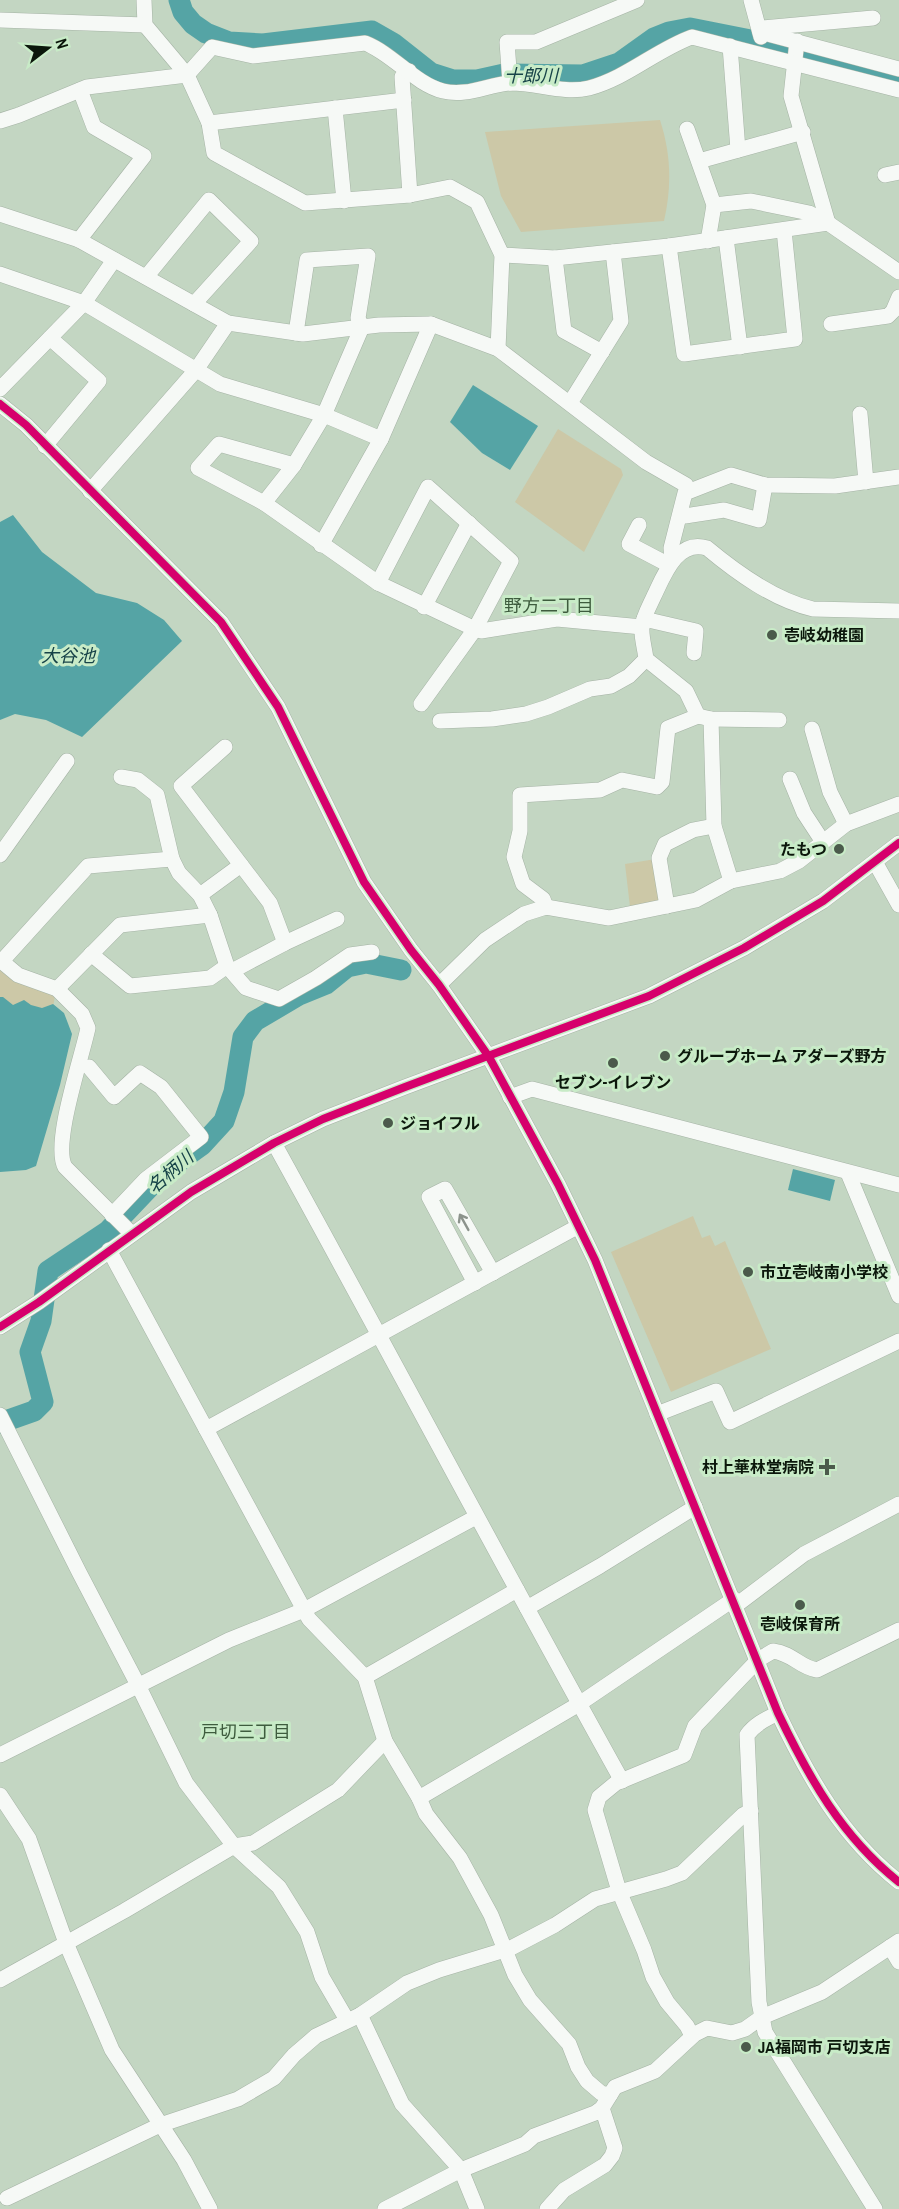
<svg xmlns="http://www.w3.org/2000/svg" width="899" height="2209" font-family="'Archivo Narrow','Noto Sans JP',sans-serif">
	<style>
		.green { fill: #ccc8a7 }
		.water { fill: #55a4a5 }
		.lines { fill: none; stroke-linecap: round; stroke-linejoin: round }
		.river { stroke: #55a4a5; stroke-width: 21 }
		.minor-casing { stroke: #a5b3a5; stroke-width: 16 }
		.minor { stroke: #f6f9f6; stroke-width: 15 }
		.cycleway-casing { stroke: #c8ebc7; stroke-width: 11 }
		.cycleway { stroke: #d6006c; stroke-width: 8 }
		.oneway { stroke: #8c938c }
		.poi-dot { fill: #4b5a4b; stroke: #c8ebc7; stroke-width: 2 }
		.labels { text-anchor: middle; dominant-baseline: central; stroke-width: 6; stroke-linejoin: round; paint-order: stroke }
		.poi-label { font-size: 16px; font-weight: bold; fill: #0b170b; stroke: #c8ebc7; text-anchor: start }
		.water-label { font-size: 18px; font-style: italic; fill: #174348; stroke: #c8ebc7 }
		.neighbourhood-label { font-size: 18px; fill: #3e5c3e; stroke: #c8ebc7 }
	</style>
	<rect width="100%" height="100%" fill="#c3d6c2"/>
	<g class="green">
		<path d="M 660,120 C 671,154 672,186 664,221 L 521,232 L 501,196 L 485,132 Z"/>
		<polygon points="558,429 621,469 623,475 584,552 515,502"/>
		<polygon points="656,859 663,900 630,907 625,864"/>
		<polygon points="0,965 55,996 53,1007 47,1011 20,1010 0,1002"/>
		<polygon points="693,1216 702,1238 710,1235 715,1246 725,1241 771,1349 671,1392 611,1252"/>
	</g>
	<g class="water">
		<polygon points="473,385 538,426 510,470 482,453 450,422"/>
		<polygon points="13,515 42,552 96,593 137,603 164,620 182,641 82,737 46,720 15,714 0,720 0,522"/>
		<polygon points="0,997 3,997 13,1005 24,1000 31,1005 42,1008 53,1004 64,1013 72,1034 60,1085 36,1166 26,1170 0,1172"/>
		<polygon points="793,1169 835,1180 830,1201 788,1190"/>
	</g>
	<g class="lines">
		<g class="river">
			<polyline points="179,0 183,12 193,24 206,33 229,42 263,44 372,31 393,43 431,73 453,80 477,80 504,74 583,75 619,63 654,38 669,32 690,28 775,45 899,80"/>
			<polyline points="0,1423 34,1411 43,1402 30,1352 41,1321 48,1271 108,1231 163,1173 202,1145 224,1121 234,1092 243,1037 255,1021 299,995 326,984 347,967 366,963 401,970"/>
		</g>
		<g class="minor-casing">
			<g id="minor">
				<polyline points="144,0 145,25 187,75 209,123 214,153 305,203 410,195 450,187 477,202 502,255 498,349"/>
				<polyline points="751,0 761,37"/>
				<polyline points="0,20 145,25"/>
				<polyline points="761,28 873,18"/>
				<polyline points="760,32 899,69"/>
				<polyline points="797,41 791,96 828,223"/>
				<polyline points="730,46 738,150"/>
				<polyline points="409,71 402,77 410,195"/>
				<polyline points="510,83 507,42 536,42 637,0"/>
				<polyline points="335,108 344,201"/>
				<path d="M 0,121 L 19,115 L 87,87 L 187,75 L 212,47 L 253,56 L 365,43 C 393,54 415,84 443,91 C 467,97 489,84 511,83 C 537,83 564,94 589,88 C 627,78 656,50 692,37 L 899,90"/>
				<polyline points="209,123 404,100"/>
				<polyline points="687,129 714,205 708,241"/>
				<polyline points="699,161 803,132"/>
				<polyline points="885,175 899,172"/>
				<polyline points="714,205 751,201 809,213 828,223 899,272"/>
				<polyline points="0,214 79,240 228,323 303,334 379,325 431,324 498,349 646,462 686,485 689,491"/>
				<polyline points="726,238 740,347"/>
				<polyline points="79,240 144,156 94,127 80,90"/>
				<polyline points="669,246 684,354 795,339 784,230"/>
				<polyline points="502,255 555,258 669,246 828,223"/>
				<polyline points="555,258 564,331 602,352"/>
				<polyline points="0,274 84,303 220,384 324,415 381,439"/>
				<polyline points="146,277 209,200 251,241 194,304"/>
				<polyline points="831,324 888,316 893,311 899,297"/>
				<polyline points="0,389 84,303 114,260"/>
				<polyline points="570,403 621,321 613,252"/>
				<path d="M 0,404 L 26,425 L 221,622 L 278,707 L 364,882 L 411,950 L 439,985 L 489,1057 L 558,1184 L 595,1260 L 778,1713 C 809,1778 842,1837 899,1882"/>
				<polyline points="860,414 866,482"/>
				<polyline points="45,446 99,381 50,338"/>
				<polyline points="294,465 219,444 198,468 264,503 378,583 475,629 481,631 557,619 642,627"/>
				<polyline points="90,491 196,370 228,323"/>
				<polyline points="264,503 294,465 324,415 362,327 358,318 368,256 307,260 296,333"/>
				<polyline points="680,515 685,516 724,510 759,520 765,485"/>
				<polyline points="639,525 629,544 669,565"/>
				<polyline points="321,545 381,439 431,324"/>
				<polyline points="672,560 671,548 685,493 731,475 765,485 835,486 899,477"/>
				<polyline points="378,583 428,487 511,561 475,629 421,704"/>
				<polyline points="424,607 469,523"/>
				<polyline points="644,619 696,631 694,653"/>
				<path d="M 698,716 L 686,691 L 646,659 C 645,649 641,637 642,627 C 643,617 650,605 654,596 C 664,575 677,539 707,548 C 737,573 774,600 813,609 L 899,611"/>
				<polyline points="711,719 714,826 731,881"/>
				<polyline points="440,721 492,719 526,714 548,707 590,689 611,686 629,676 646,659"/>
				<polyline points="812,729 830,792 846,824"/>
				<polyline points="225,747 181,786 270,903 285,943"/>
				<polyline points="121,777 138,780 157,795 172,859 179,873 200,895 210,915 227,966 246,988 279,999 316,978 350,955 372,952"/>
				<polyline points="790,779 804,813 823,842"/>
				<polyline points="0,855 67,761"/>
				<polyline points="875,862 899,905"/>
				<polyline points="200,895 241,865"/>
				<polyline points="667,906 659,858 665,844 693,830 714,826"/>
				<polyline points="546,907 543,899 523,884 514,857 520,831 520,795 600,790 622,780 657,787 662,782 668,728 698,716 711,719 779,720"/>
				<polyline points="91,954 130,986 210,978 227,966"/>
				<path d="M 0,960 L 18,975 L 57,989 L 82,1014 L 88,1028 C 82,1057 52,1144 65,1167 L 131,1233"/>
				<polyline points="2,961 88,866 172,859"/>
				<polyline points="232,971 285,943 337,919"/>
				<polyline points="439,985 485,940 524,914 546,907 609,918 696,900 731,881 780,871 799,861 846,824 899,804"/>
				<polyline points="57,989 120,925 210,915"/>
				<polyline points="89,1067 114,1097 140,1073 161,1087 201,1137 146,1179 112,1215"/>
				<polyline points="510,1097 532,1089 899,1185"/>
				<path d="M 274,1143 C 391,1355 504,1569 622,1781"/>
				<polyline points="848,1173 899,1296"/>
				<polyline points="109,1250 309,1619 365,1677 385,1741 419,1798 426,1814 460,1858 491,1915 515,1975 530,2000 569,2044 578,2067 587,2081 601,2093 610,2095"/>
				<polyline points="475,1283 429,1197 445,1189 493,1273"/>
				<polyline points="0,1327 39,1302 191,1192 274,1143 323,1119 405,1087 649,996 744,948 823,901 899,843"/>
				<polyline points="657,1414 716,1391 730,1422 899,1341"/>
				<polyline points="0,1415 79,1572 138,1685 186,1783 234,1846 279,1887 307,1932 322,1977 347,2020"/>
				<polyline points="206,1429 577,1227"/>
				<polyline points="735,1606 804,1554 899,1504"/>
				<polyline points="527,1608 600,1566 695,1507"/>
				<polyline points="365,1677 517,1590"/>
				<path d="M 778,1713 C 766,1719 755,1724 747,1735 L 759,2002 L 765,2032 L 875,2209"/>
				<polyline points="0,1755 229,1640 304,1610 476,1517"/>
				<polyline points="0,1795 29,1839 66,1943 112,2050 184,2160 210,2209"/>
				<polyline points="419,1798 579,1704 734,1599"/>
				<polyline points="890,1947 899,1962"/>
				<polyline points="0,1980 124,1911 234,1846 253,1843 338,1790 385,1741"/>
				<polyline points="360,2015 402,2104 461,2170 477,2209"/>
				<path d="M 692,2036 L 687,2026 L 667,2002 L 653,1977 L 644,1950 L 619,1891 L 595,1810 L 599,1797 L 616,1783 L 684,1755 L 695,1726 L 758,1660 L 773,1651 C 794,1654 799,1667 817,1670 L 899,1630"/>
				<polyline points="7,2198 160,2125 238,2099 274,2078 294,2055 316,2036 360,2015 407,1983 439,1970 511,1948 555,1925 595,1899 666,1879 682,1873 743,1815 751,1811"/>
				<polyline points="385,2209 461,2170 525,2144 534,2136 595,2113 602,2108 615,2087 655,2071 695,2034 707,2028 732,2033 745,2029 762,2017 822,1992 899,1941"/>
				<polyline points="547,2209 564,2190 605,2165 612,2156 615,2148 602,2108"/>
			</g>
		</g>
		<use href="#minor" class="minor"/>
		<g class="cycleway-casing">
			<g id="cycleway">
				<path d="M 0,404 L 26,425 L 221,622 L 278,707 L 364,882 L 411,950 L 439,985 L 489,1057 L 558,1184 L 595,1260 L 778,1713 C 809,1778 842,1837 899,1882"/>
				<polyline points="0,1327 39,1302 191,1192 274,1143 323,1119 405,1087 649,996 744,948 823,901 899,843"/>
			</g>
		</g>
		<use href="#cycleway" class="cycleway"/>
	</g>
	<defs><path id="oneway-shaft" d="M-6 0H5M1.5-3L5.5 0L1.5 3" fill="none" stroke-width="1.6" stroke-linecap="round" stroke-linejoin="round" transform="scale(1.5)"/></defs>
	<use class="oneway" href="#oneway-shaft" transform="translate(464 1222) rotate(-119)"/>
	<g class="poi-dot">
		<circle cx="772" cy="635" r="6"/>
		<circle cx="839" cy="849" r="6"/>
		<circle cx="665" cy="1056" r="6"/>
		<circle cx="613" cy="1063" r="6"/>
		<circle cx="388" cy="1123" r="6"/>
		<circle cx="748" cy="1272" r="6"/>
		<path d="M824 1458h6v6h6v6h-6v6h-6v-6h-6v-6h6z"/>
		<circle cx="800" cy="1605" r="6"/>
		<circle cx="746" cy="2047" r="6"/>
	</g>
	<g class="labels">
		<g class="poi-label">
			<text x="784" y="635">壱岐幼稚園</text>
			<text x="827" y="849" text-anchor="end">たもつ</text>
			<text x="677" y="1056">グループホーム アダーズ野方</text>
			<text x="613" y="1082" text-anchor="middle">セブン-イレブン</text>
			<text x="400" y="1123">ジョイフル</text>
			<text x="760" y="1272">市立壱岐南小学校</text>
			<text x="814" y="1467" text-anchor="end">村上華林堂病院</text>
			<text x="800" y="1624" text-anchor="middle">壱岐保育所</text>
			<text x="758" y="2047">JA福岡市 戸切支店</text>
		</g>
		<g class="water-label">
			<text x="531" y="75">十郎川</text>
			<text x="68" y="655">大谷池</text>
			<text transform="translate(170 1172) rotate(-41)">名柄川</text>
		</g>
		<g class="neighbourhood-label">
			<text x="549" y="605">野方二丁目</text>
			<text x="246" y="1731">戸切三丁目</text>
		</g>
	</g>
	<g transform="translate(48 48) rotate(73)" stroke="#c8ebc7" stroke-width="4.5" paint-order="stroke">
	<path d="M0-4.5L10 22L0 15L-10 22Z" fill="#0b170b"/>
	<text y="-9" font-size="16" font-weight="bold" text-anchor="middle" fill="#0b170b">N</text>
	</g>
</svg>
